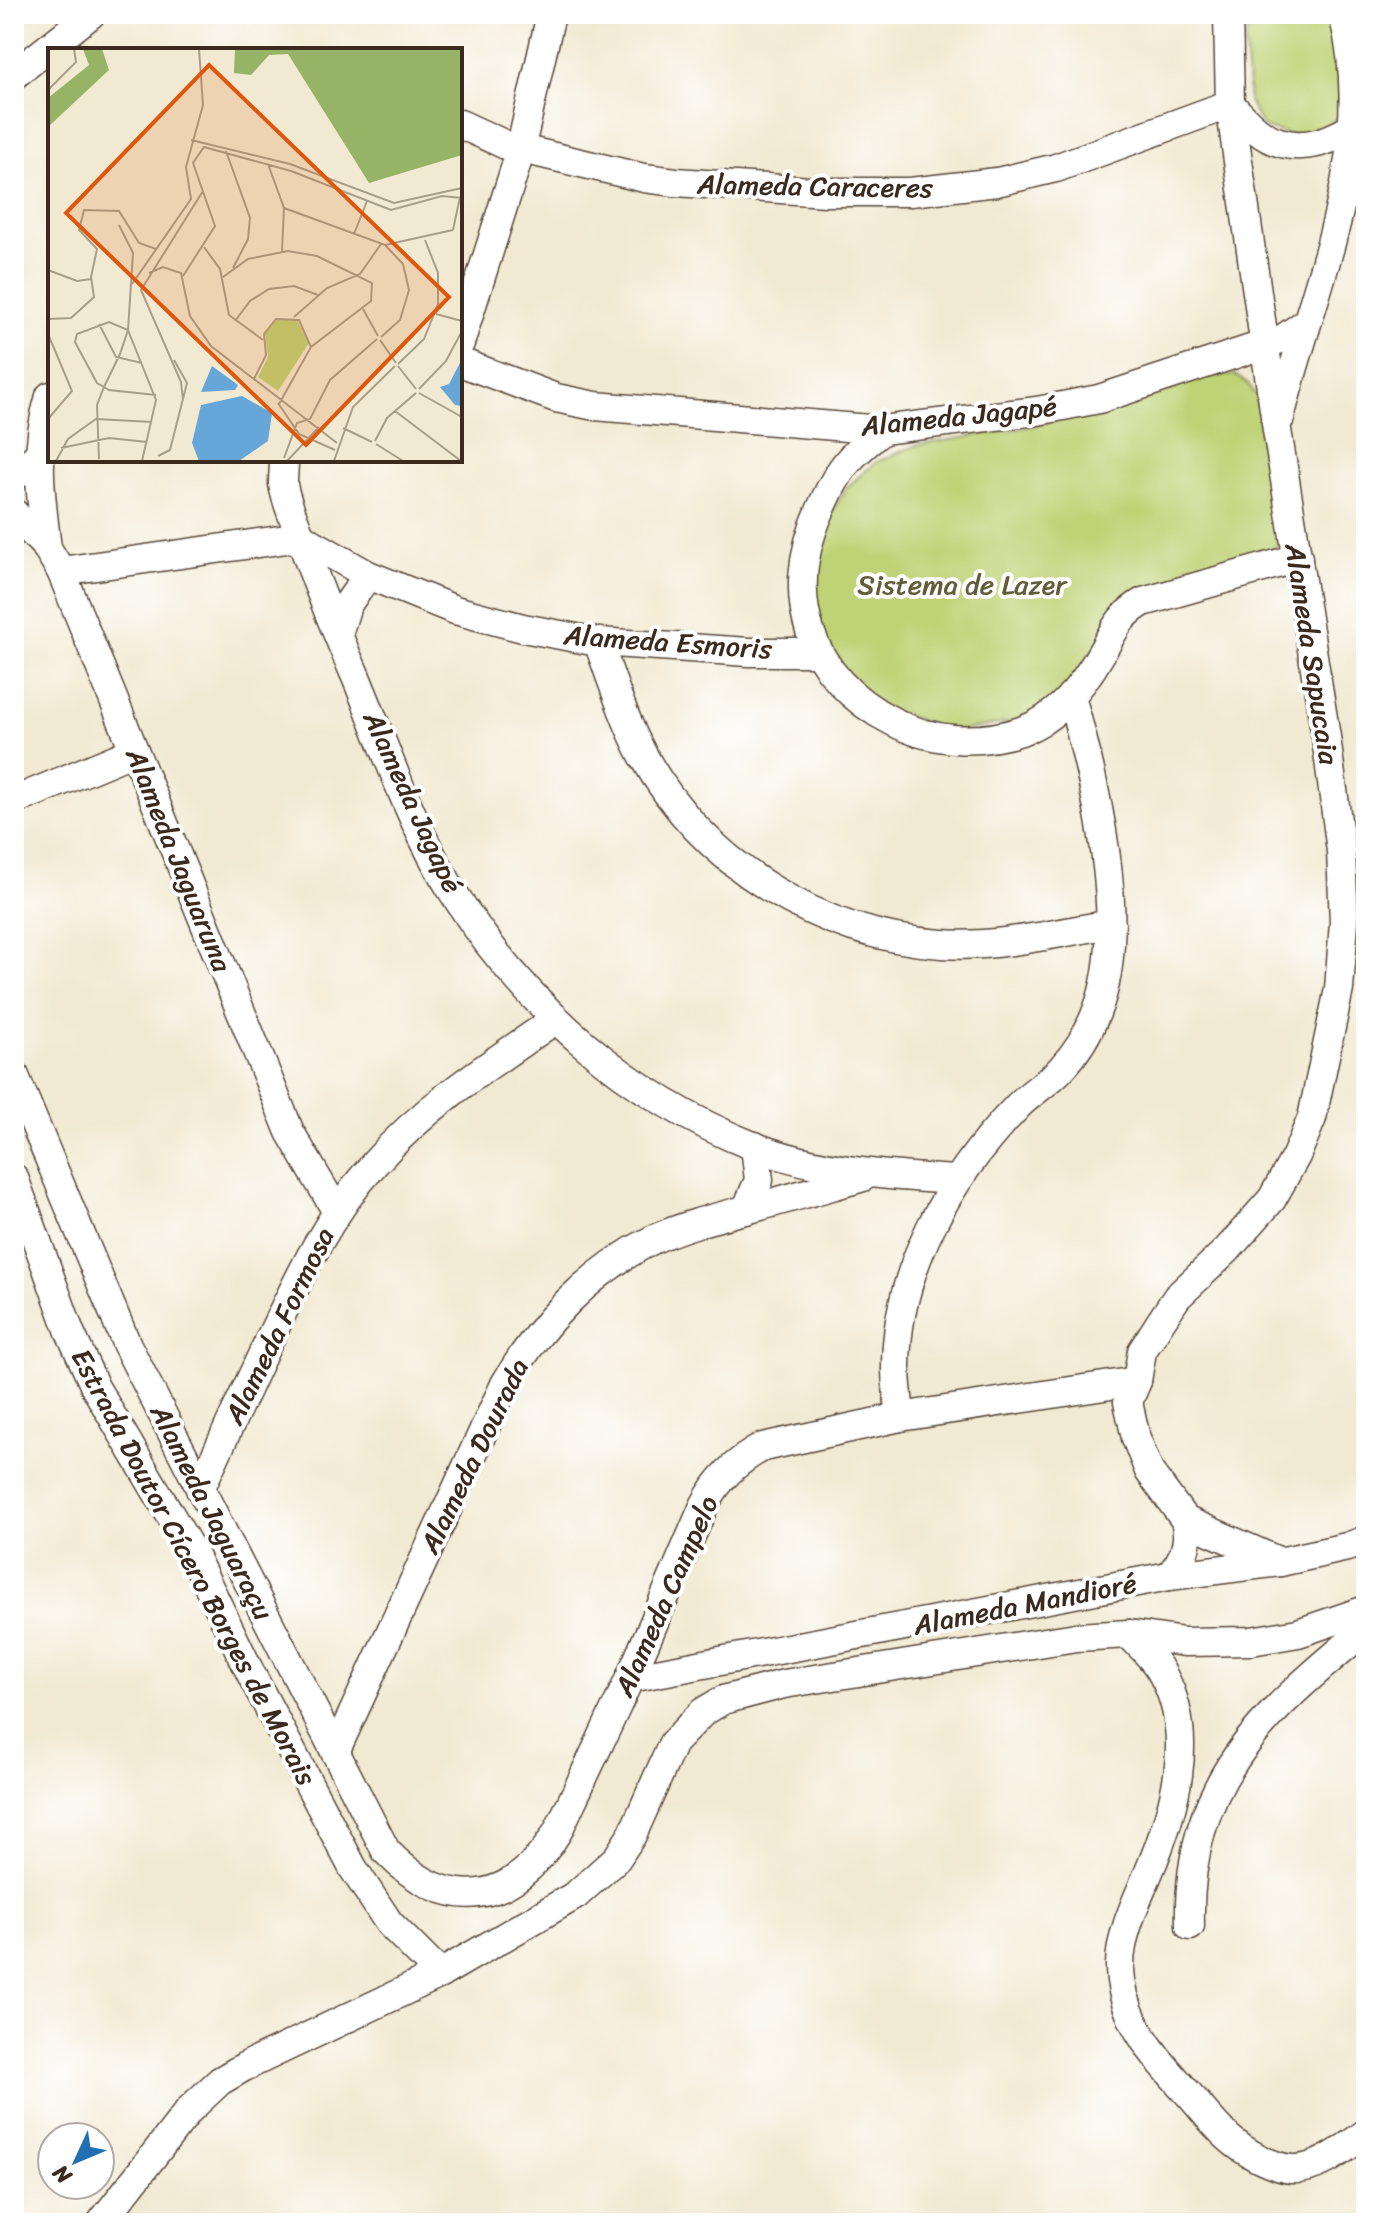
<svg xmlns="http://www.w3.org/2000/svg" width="1380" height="2237" font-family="Sriracha,sans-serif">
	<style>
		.green { fill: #bfd275; stroke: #7d7e4a; stroke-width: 2 }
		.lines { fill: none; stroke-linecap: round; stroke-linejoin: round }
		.minor-casing { stroke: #564739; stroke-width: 31 }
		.minor { stroke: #fff; stroke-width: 28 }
		.labels { text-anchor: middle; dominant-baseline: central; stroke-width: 8; stroke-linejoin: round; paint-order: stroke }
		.street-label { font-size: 28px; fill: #3b2a1e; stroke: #fff }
		.park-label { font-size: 28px; fill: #635c38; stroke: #fff }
		.inset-road { fill: none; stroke: #a89d89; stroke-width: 2 }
		.view { fill: #df570d; fill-opacity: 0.15; stroke: #df570d; stroke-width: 4 }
		.inset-edge { fill: none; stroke: #3b2a1e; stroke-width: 4 }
	</style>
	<rect width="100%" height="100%" fill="#fff"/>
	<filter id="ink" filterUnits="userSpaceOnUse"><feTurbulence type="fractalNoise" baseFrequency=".0125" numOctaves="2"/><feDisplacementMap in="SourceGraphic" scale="16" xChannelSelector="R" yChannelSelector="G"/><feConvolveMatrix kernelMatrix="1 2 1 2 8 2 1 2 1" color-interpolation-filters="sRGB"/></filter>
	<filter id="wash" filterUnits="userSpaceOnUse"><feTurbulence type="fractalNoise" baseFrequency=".006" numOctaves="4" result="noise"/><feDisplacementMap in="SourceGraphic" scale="32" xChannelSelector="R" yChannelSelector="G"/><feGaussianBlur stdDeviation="1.8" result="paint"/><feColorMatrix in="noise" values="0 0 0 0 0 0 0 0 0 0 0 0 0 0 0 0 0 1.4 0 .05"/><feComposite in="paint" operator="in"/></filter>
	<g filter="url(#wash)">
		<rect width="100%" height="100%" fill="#f1e9d1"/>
		<g class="green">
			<path d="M 1317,14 L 1335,33 L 1341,113 C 1314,143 1298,138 1262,126 L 1249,101 L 1245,41 L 1249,28 L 1264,15 Z"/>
			<polygon points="1235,375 1249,385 1258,399 1280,536 1276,547 1264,558 1131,597 1066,688 1030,719 952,732 876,705 844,671 817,629 811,592 828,519 847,487 876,462 914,446 1027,427 1103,410 1208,377"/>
		</g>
	</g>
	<g filter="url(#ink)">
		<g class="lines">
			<g class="minor-casing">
				<g id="minor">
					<polyline points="1228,14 1230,104 1238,161 1277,430 1326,737 1341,851 1344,922 1339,989 1312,1118 1296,1156 1272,1199 1227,1250 1177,1297 1161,1321 1142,1351 1137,1381 1128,1402 1136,1438 1149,1471 1185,1520 1280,1562"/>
					<polyline points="14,75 91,14"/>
					<polyline points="460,124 508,146"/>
					<polyline points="524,133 551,14"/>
					<path d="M 534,152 L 644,178 L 676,182 L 826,192 L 910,192 L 997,182 L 1056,168 L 1230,104 C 1240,114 1250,126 1262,134 C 1297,157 1337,141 1366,117"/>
					<polyline points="460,343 518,159"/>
					<polyline points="460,362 556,398 595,406 882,430 1037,411 1099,399 1284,338 1307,322"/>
					<path d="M 1280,418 C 1312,286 1380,152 1343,14"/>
					<path d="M 882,430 C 872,439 860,448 850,459 C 837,473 828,493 820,511 C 782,596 808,678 892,721 C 931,742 978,745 1021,731 C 1057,719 1084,684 1102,652 C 1115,629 1119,616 1143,602 L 1298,558"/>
					<path d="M 284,460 C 284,468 283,476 283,484 C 285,499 293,516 298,530 C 315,580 335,629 356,677 C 386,749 411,826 453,892 C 523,1005 629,1097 753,1146 C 818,1171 888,1176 956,1180"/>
					<polyline points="14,477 38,455"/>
					<polyline points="14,513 47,548 61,571 290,1132 337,1212"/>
					<path d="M 47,548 C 40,493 34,449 50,396"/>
					<polyline points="61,571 301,537 368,575 455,610 523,628 598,642 749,652 816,652"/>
					<polyline points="338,634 347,605 368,575"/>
					<path d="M 598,642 C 612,680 624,719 643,755 C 703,864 819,936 942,944 C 998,948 1056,933 1111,924"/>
					<polyline points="14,801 134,751"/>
					<path d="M 14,1074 L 127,1345 L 386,1851 C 447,1915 513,1906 558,1831 L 630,1678 L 704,1506 C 718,1479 736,1461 763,1447 L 900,1417 L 1137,1381"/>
					<polyline points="14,1178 70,1332 95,1387 191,1550 252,1676 353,1868 389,1923 440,1974"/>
					<polyline points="746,1210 759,1180 755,1146"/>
					<path d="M 900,1417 C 899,1401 896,1384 896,1368 C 896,1269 949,1178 1015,1109 C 1028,1094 1047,1084 1061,1069 C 1076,1053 1088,1034 1096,1013 C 1131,928 1095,782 1071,696"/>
					<path d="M 200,1489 C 221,1443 243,1397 264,1351 C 296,1284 325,1219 375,1163 C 426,1105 492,1063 555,1020"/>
					<path d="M 1169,1576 C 1184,1559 1191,1542 1185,1520"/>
					<path d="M 1129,1634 C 1141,1647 1155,1659 1163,1675 C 1197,1737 1174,1813 1148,1874 C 1136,1902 1120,1935 1120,1966 C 1120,1985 1126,2007 1135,2024 C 1150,2053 1173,2076 1194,2100 C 1207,2115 1220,2132 1236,2144 C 1250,2155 1273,2167 1291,2169 C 1318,2171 1345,2148 1366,2133"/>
					<polyline points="630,1678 1169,1576 1280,1562 1347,1547 1366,1540"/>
					<path d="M 335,1752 L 505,1384 C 540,1323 590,1272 652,1240 C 682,1226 714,1218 745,1210 C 785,1200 824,1188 863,1177"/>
					<path d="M 1190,1926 C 1186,1780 1263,1715 1366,1629"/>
					<polyline points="101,2223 189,2110 220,2081 244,2067 440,1974 576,1895 617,1858 632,1835 673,1743 703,1712 723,1700 784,1684 1076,1637 1129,1634 1184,1642 1251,1641 1298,1633 1366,1610"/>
				</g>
			</g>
			<use href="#minor" class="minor"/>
		</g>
	</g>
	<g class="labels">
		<g class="street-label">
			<text transform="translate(815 186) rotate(1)">Alameda Caraceres</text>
			<text transform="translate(959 416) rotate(-6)">Alameda Jagapé</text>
			<text transform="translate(668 642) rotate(4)">Alameda Esmoris</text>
			<text transform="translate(1312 654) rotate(81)">Alameda Sapucaia</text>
			<text transform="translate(413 802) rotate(65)">Alameda Jagapé</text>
			<text transform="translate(179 860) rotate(68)">Alameda Jaguaruna</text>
			<text transform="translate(279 1326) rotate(-64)">Alameda Formosa</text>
			<text transform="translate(474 1456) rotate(-64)">Alameda Dourada</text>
			<text transform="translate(212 1512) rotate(63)">Alameda Jaguaraçu</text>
			<text transform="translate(194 1567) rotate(62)">Estrada Doutor Cícero Borges de Morais</text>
			<text transform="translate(666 1596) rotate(-66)">Alameda Campelo</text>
			<text transform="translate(1025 1604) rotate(-11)">Alameda Mandioré</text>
		</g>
		<g class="park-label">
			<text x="962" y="584">Sistema de Lazer</text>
		</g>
	</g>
	<g transform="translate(48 48)">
		<rect width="414" height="414" fill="#f1e9d1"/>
		<path d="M 228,272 L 249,272 L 261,295 L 230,343 L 210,329 L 220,309 L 217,285 Z" fill="#bfd275"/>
		<path d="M 35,1 L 54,1 L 61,22 L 0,79 L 0,50 L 41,17 ZM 187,1 L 414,1 L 414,107 L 321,135 L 240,6 L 221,7 L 203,27 L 186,25 Z" fill="#97b466"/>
		<path d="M 414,311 L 414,358 L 407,357 L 392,339 L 401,336 ZM 164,318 L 190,337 L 187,342 L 153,344 ZM 194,348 L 224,365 L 220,393 L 191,413 L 151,413 L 144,395 L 153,357 Z" fill="#67a6d9"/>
		<path class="inset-road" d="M 0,42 L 28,14 L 26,1M 143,92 L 242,116 L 346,155 L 414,140M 178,103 L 202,170 L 200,191 L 185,220M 220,116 L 236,160 L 234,203M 236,160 L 337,197 L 405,182M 71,177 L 85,205 L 80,282 L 108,352 L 94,413M 405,182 L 412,149M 306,186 L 319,153M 156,199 L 172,221 L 181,267 L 215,292M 0,222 L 29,233 L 43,231M 101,225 L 115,219 L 133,225 L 142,268 L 163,298 L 289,395M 135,228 L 167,178 L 145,115 L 156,99 L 243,123 L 343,162 L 394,148 L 414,150M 175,229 L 200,211 L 240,203 L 269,208 L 324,235 L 323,253 L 263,299 L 231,356M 84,236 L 143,151 L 138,119 L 155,57 L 151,1M 315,261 L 330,288M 388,266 L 414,273M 246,269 L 279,240 L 312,226 L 333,196M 0,271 L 23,270 L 46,249 L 43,229 L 49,201 L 31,182 L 36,162 L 71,163 L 91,195 L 108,201M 187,273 L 202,253 L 221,241 L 246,238 L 270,247M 51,276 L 68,309 L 94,315M 0,286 L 24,343 L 0,371M 333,289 L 352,272 L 361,242 L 355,216 L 337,197M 332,292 L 348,315M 350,316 L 376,291 L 390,256 L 390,225 L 377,192M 350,318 L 368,341M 206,331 L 218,307 L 216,286 L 228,271 L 251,272 L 263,299M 371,341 L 398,313 L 414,283M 371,345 L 414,369M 135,352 L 133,334 L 93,242 L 155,143M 230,355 L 251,386 L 287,402M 347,363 L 413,413M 295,380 L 324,394M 327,393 L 339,370 L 368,345M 328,396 L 355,413M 13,400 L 61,390 L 99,394M 110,408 L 122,402 L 139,335 L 126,312M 236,410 L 249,375 L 262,371 L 282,332 L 329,291M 51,411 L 49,357 L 56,339 L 72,306 L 80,282 L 61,274 L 29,286 L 27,294 L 49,335 L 56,339 L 61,342 L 108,347M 8,413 L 20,391 L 48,371 L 104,374M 45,413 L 95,413M 239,413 L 271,379M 286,413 L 305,359 L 347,318"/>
		<path class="view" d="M 161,17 L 401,249 L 258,397 L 18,165 Z"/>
		<rect width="414" height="414" class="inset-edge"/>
	</g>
	<rect width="1380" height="2237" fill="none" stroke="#fff" stroke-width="48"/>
	<g transform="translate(76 2161) rotate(226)"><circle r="38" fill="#ffffff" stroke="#b1aaa5" stroke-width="2"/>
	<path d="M0-6L14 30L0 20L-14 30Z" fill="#1f6fb2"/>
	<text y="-12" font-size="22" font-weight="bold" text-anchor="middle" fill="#3b2a1e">N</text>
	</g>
</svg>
